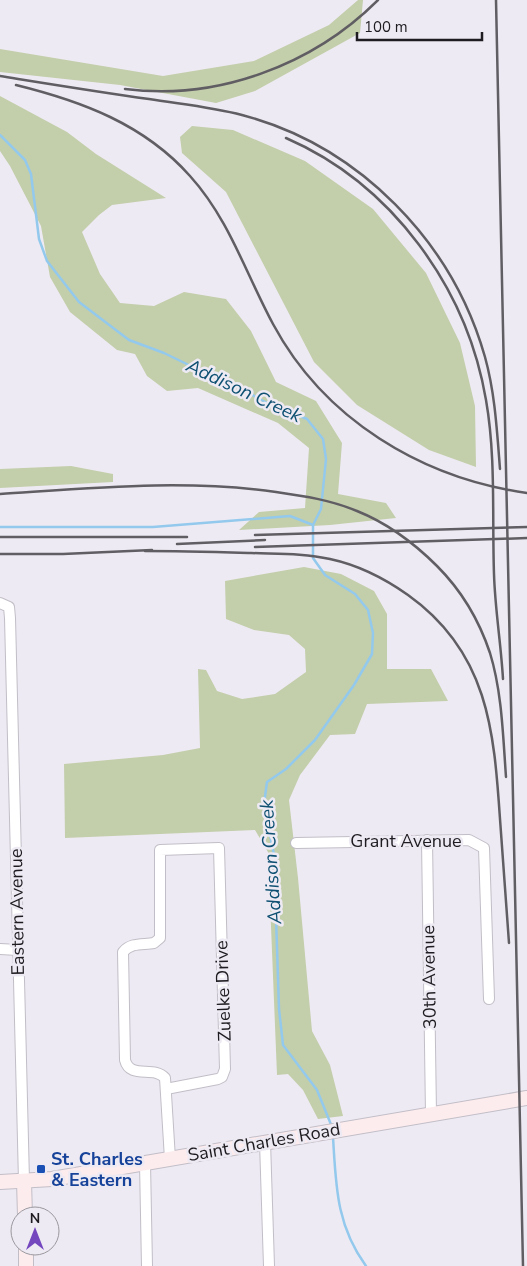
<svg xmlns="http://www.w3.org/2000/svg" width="527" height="1266" font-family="'Nunito Sans',sans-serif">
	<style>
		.green { fill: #c3ceab }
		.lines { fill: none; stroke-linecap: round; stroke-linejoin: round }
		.stream { stroke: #93c9ec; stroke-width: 2.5 }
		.street-casing { stroke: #c2bec7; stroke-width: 12 }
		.secondary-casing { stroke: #c2bec7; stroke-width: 16 }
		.street { stroke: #fff; stroke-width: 10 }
		.secondary { stroke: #fdecee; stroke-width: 14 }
		.rail { stroke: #605d63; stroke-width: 2.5 }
		.transit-dot { fill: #1a4fb4; stroke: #eeeaf3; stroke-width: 2 }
		.labels { text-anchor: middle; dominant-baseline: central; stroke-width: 5; stroke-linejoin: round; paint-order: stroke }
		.street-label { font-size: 18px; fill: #1e1c20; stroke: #eeeaf3 }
		.transit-label { font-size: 18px; font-weight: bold; fill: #164399; stroke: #eeeaf3; text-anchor: start }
		.water-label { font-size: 19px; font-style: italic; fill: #0d5072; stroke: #eeeaf3 }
	</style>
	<rect width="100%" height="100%" fill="#eeeaf3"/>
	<g class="green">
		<polygon points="358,0 363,0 360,33 255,91 216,103 120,85 0,72 0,49 163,76 254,61 329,25"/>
		<polygon points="0,96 67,132 96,154 166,198 112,205 99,215 82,232 100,274 120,303 154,306 184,292 226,299 251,331 276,382 316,401 342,443 338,494 386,503 396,518 330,525 239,530 259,512 305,508 309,448 278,423 198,388 167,391 147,376 135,354 117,350 70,312 50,277 41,226 10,166 0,151"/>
		<polygon points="192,126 233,130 305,161 373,209 426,273 460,343 475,406 476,467 429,450 357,405 314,362 226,192 182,153 180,137"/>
		<polygon points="71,466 113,474 113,482 0,488 0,469"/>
		<polygon points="304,567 341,574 374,591 387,614 387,669 431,669 448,701 367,704 355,734 330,735 300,775 289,800 298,878 312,1031 330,1065 343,1116 318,1119 303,1090 288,1074 277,1075 268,852 255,830 65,838 64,764 163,755 200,748 198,669 206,670 217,691 242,699 275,694 306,672 305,649 289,635 254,630 226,619 225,581"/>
	</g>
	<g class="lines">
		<g class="stream">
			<polyline points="0,135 25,160 31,174 39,239 47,261 79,302 129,340 164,353 197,369 234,385 267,403 307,419 323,439 326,459 321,509 313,525 313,558 325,575 355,594 368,610 373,633 372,654 354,685 315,740 286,769 267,782 264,804 274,855 279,1009 283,1045 317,1090 332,1127"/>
			<polyline points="0,527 153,527 290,516 313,525"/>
			<path d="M 333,1137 C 336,1185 336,1225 366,1266"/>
		</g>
		<g class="street-casing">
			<g id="street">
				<polyline points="0,603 9,607 10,618 24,1181"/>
				<polyline points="427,840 431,1114"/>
				<polyline points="296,843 469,840 484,848 489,999"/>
				<polyline points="0,949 18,950"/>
				<path d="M 166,1089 L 218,1079 L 222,1077 L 225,1069 L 219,848 L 160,850 L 160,938 L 154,943 C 143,945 131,942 123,952 L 125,1060 C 130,1080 154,1065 165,1078 L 170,1159"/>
				<polyline points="265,1142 269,1266"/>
				<polyline points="145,1163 147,1266"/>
			</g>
		</g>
		<g class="secondary-casing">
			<g id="secondary">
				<polyline points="24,1181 25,1216"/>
				<polyline points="0,1182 52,1179 527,1098"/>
				<polyline points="26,1246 26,1266"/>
			</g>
		</g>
		<use href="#street" class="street"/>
		<use href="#secondary" class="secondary"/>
		<g class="rail">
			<polyline points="496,0 523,1266"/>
			<path d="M 0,76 C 50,84 99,92 149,99 C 180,104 212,107 242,115 C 359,146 452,241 485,357 C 495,393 497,431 500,469"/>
			<path d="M 16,85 C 81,101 144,124 190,176 C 229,219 246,274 273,324 C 324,419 421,478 527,493"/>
			<path d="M 125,89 C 217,101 313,65 378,0"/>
			<path d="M 286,138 C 392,184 467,288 486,400 C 496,457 492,516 494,574 C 495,609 501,644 503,679"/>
			<path d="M 0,494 C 92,488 184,479 276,492 C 304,496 331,500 357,511 C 387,523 414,543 437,566 C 461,590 479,620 490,653 C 502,692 503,736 506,777"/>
			<polyline points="255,535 527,527"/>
			<polyline points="0,537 187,537"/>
			<polyline points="177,544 265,540"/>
			<polyline points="255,547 527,538"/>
			<path d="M 145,551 C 180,551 215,552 251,553 C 277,554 304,553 330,559 C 358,565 384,578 408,595 C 488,652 494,730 500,819 C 503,861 506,902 509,943"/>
			<polyline points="0,554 63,554 152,550"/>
		</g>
	</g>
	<rect class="transit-dot" x="36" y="1164" width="10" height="10" rx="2.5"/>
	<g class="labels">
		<g class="street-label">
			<text x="406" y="841">Grant Avenue</text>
			<text transform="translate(17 912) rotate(-91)">Eastern Avenue</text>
			<text transform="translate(429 977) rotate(-91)">30th Avenue</text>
			<text transform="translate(223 991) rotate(-92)">Zuelke Drive</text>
			<text transform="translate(264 1142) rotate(-10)">Saint Charles Road</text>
		</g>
		<g class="transit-label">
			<text x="51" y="1159">St. Charles<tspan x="51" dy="21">&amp; Eastern</tspan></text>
		</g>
		<g class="water-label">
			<text transform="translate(244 391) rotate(25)">Addison Creek</text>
			<text transform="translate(271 862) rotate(-94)">Addison Creek</text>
		</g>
	</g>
	<g transform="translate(35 1231)"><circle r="24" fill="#eeeaf3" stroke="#9b989f"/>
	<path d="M0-4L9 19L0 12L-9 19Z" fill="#7447bf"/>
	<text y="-8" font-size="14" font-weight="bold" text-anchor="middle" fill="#1e1c20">N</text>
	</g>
	<path d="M357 32v8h125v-8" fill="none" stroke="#1e1c20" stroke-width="2.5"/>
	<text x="364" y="32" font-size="15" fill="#1e1c20" stroke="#eeeaf3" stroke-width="4" paint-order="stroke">100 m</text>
</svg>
